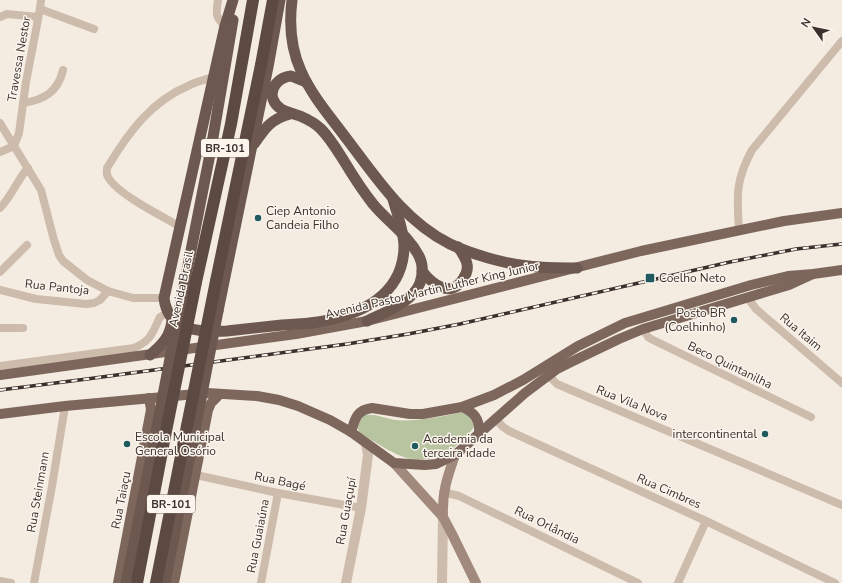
<svg xmlns="http://www.w3.org/2000/svg" width="842" height="583" font-family="'Nunito Sans',sans-serif">
	<style>
		.green { fill: #b8c4a0 }
		.lines { fill: none; stroke-linecap: round; stroke-linejoin: round }
		.minor { stroke: #cdbbac; stroke-width: 8 }
		.tertiary { stroke: #cdbbac; stroke-width: 10 }
		.secondary { stroke: #a18a7d; stroke-width: 10 }
		.primary { stroke: #7d675c; stroke-width: 10 }
		.trunk { stroke: #6c584f; stroke-width: 11 }
		.motorway { stroke: #5c4a42; stroke-width: 12 }
		.rail-casing { stroke: #3b302b; stroke-width: 3.5 }
		.rail { stroke: #fbf5ee; stroke-width: 2; stroke-dasharray: 6; stroke-linecap: butt }
		.trunk-bridge { stroke: #6c584f; stroke-width: 11 }
		.motorway-bridge { stroke: #5c4a42; stroke-width: 12 }
		.poi-dot { fill: #1f5a5e; stroke: #fbf5ee; stroke-width: 1.5 }
		.labels { text-anchor: middle; dominant-baseline: central; stroke-width: 3; stroke-linejoin: round; paint-order: stroke }
		.shield { fill: #fbf5ee; stroke: #756b66; stroke-width: 1 }
		.shield-label { font-size: 11px; font-weight: bold; fill: #3b302b }
		.street-label { font-size: 12px; fill: #3b302b; stroke: #fbf5ee }
		.poi-label { font-size: 12px; fill: #3b302b; stroke: #fbf5ee; text-anchor: start }
	</style>
	<rect width="100%" height="100%" fill="#f4ebe1"/>
	<path class="green" d="M 464,412 L 477,421 C 472,432 463,441 453,448 C 415,473 395,453 361,434 L 357,428 L 359,421 L 364,415 C 378,414 383,418 395,420 C 415,422 444,416 464,412 Z"/>
	<g class="lines">
		<g class="minor">
			<path d="M 218,0 C 216,13 215,17 225,26"/>
			<polyline points="40,9 94,29"/>
			<polyline points="0,17 7,14 38,17"/>
			<path d="M 23,103 C 44,100 58,92 63,70"/>
			<polyline points="0,123 41,190 54,240 59,255 63,261 87,280 108,291 133,298 164,298"/>
			<polyline points="0,152 14,146 19,133 26,82 40,9 41,0"/>
			<path d="M 0,208 C 12,196 17,180 28,168"/>
			<path d="M 181,227 C 163,217 117,194 108,177 C 106,174 107,171 107,168 C 128,133 151,101 190,85 C 197,81 205,80 213,77"/>
			<path d="M 739,230 C 737,197 735,181 752,150 L 842,41"/>
			<polyline points="0,272 27,245"/>
			<polyline points="0,290 36,299 86,304 94,303 100,300 108,291"/>
			<polyline points="747,297 756,309 842,383"/>
			<polyline points="0,328 23,328"/>
			<polyline points="643,329 648,337 651,339 811,417"/>
			<path d="M 0,366 L 134,348 C 152,340 152,333 160,317 L 168,313"/>
			<polyline points="548,375 557,384 585,396 842,505"/>
			<polyline points="495,418 503,427 509,431 706,521 835,583"/>
			<polyline points="196,475 278,493 361,508"/>
			<polyline points="443,492 459,496 638,583"/>
			<polyline points="0,581 11,583"/>
			<polyline points="34,583 52,486 65,406"/>
			<polyline points="261,583 278,493"/>
			<polyline points="678,583 706,521"/>
		</g>
		<g class="tertiary">
			<polyline points="346,583 361,508 368,455 366,443"/>
			<polyline points="442,583 443,517"/>
		</g>
		<g class="secondary">
			<polyline points="394,463 443,517 452,534 476,583"/>
			<path d="M 443,517 C 442,492 447,478 455,455"/>
		</g>
		<g class="primary">
			<polyline points="0,375 296,334 367,321 641,251 784,221 842,213"/>
			<path d="M 462,407 C 474,412 480,419 479,433"/>
			<polyline points="0,414 65,406 207,393 257,396 279,400 298,406 330,420 351,432 394,463 425,465 436,464 455,455 525,393 557,369 571,362 619,339 643,329 789,285 813,274"/>
			<path d="M 351,432 C 355,418 357,410 372,408 L 410,414 L 423,414 L 462,407 L 494,395 L 523,380 L 578,346 L 625,323 L 751,285 L 788,276 L 813,274 L 842,270"/>
			<polyline points="118,583 150,415 151,409 149,398"/>
			<polyline points="174,583 208,410 211,403 220,394"/>
		</g>
		<g class="trunk">
			<path d="M 233,0 L 225,26 L 164,298 C 168,332 200,332 227,331 C 246,329 264,327 282,325 C 294,324 306,324 318,322 C 361,315 403,295 404,247 C 404,231 397,214 393,199"/>
			<path d="M 292,0 C 289,24 291,49 301,71 C 311,94 328,114 343,134 C 374,174 403,221 450,244 C 471,254 505,264 528,266 C 544,268 561,268 577,268"/>
			<path d="M 306,82 L 291,76 C 280,77 269,87 273,99 C 277,111 290,112 300,116 C 307,119 315,123 321,129 C 330,138 337,150 344,161 C 353,176 362,190 373,204 C 388,222 408,235 419,256 C 423,264 423,274 420,283 C 412,303 385,312 367,321"/>
			<path d="M 254,144 C 265,128 271,119 290,114"/>
			<path d="M 422,271 C 432,284 451,299 463,279 C 466,275 468,269 467,264 C 466,258 462,253 458,247"/>
			<polyline points="180,306 211,149 233,20"/>
			<polyline points="218,311 268,67 280,0"/>
			<path d="M 150,355 C 162,345 171,336 172,319"/>
			<polyline points="126,583 156,432"/>
			<polyline points="165,583 199,409"/>
		</g>
		<g class="motorway">
			<polyline points="216,281 261,65 273,0"/>
			<polyline points="196,282 231,124 253,0"/>
			<polyline points="137,583 165,436"/>
			<polyline points="156,583 187,426"/>
		</g>
		<g class="rail-casing">
			<polyline id="rail" points="0,390 87,379 347,344 408,334 460,324 730,262 796,249 842,244"/>
		</g>
		<use href="#rail" class="rail"/>
		<g class="trunk-bridge">
			<polyline points="199,409 218,311"/>
			<polyline points="156,432 180,306"/>
		</g>
		<g class="motorway-bridge">
			<polyline points="187,426 216,281"/>
			<polyline points="165,436 196,282"/>
		</g>
	</g>
	<g class="poi-dot">
		<circle cx="258" cy="218" r="4"/>
		<rect x="645" y="273" width="10" height="10" rx="2"/>
		<circle cx="734" cy="320" r="4"/>
		<circle cx="765" cy="434" r="4"/>
		<circle cx="127" cy="444" r="4"/>
		<circle cx="415" cy="446" r="4"/>
	</g>
	<g class="labels">
		<g class="shield">
			<rect x="201" y="139" width="48" height="18" rx="3"/>
			<rect x="147" y="495" width="48" height="18" rx="3"/>
		</g>
		<g class="shield-label">
			<text x="225" y="148">BR-101</text>
			<text x="171" y="504">BR-101</text>
		</g>
		<g class="street-label">
			<text transform="translate(19 59) rotate(-80)">Travessa Nestor</text>
			<text transform="translate(57 287) rotate(6)">Rua Pantoja</text>
			<text transform="translate(181 289) rotate(-78)">Avenida Brasil</text>
			<text transform="translate(432 290) rotate(-13)">Avenida Pastor Martin Luther King Junior</text>
			<text transform="translate(801 332) rotate(40)">Rua Itaim</text>
			<text transform="translate(730 365) rotate(26)">Beco Quintanilha</text>
			<text transform="translate(632 403) rotate(22)">Rua Vila Nova</text>
			<text transform="translate(280 481) rotate(12)">Rua Bagé</text>
			<text transform="translate(669 491) rotate(24)">Rua Cimbres</text>
			<text transform="translate(38 492) rotate(-80)">Rua Steinmann</text>
			<text transform="translate(121 500) rotate(-79)">Rua Taiaçu</text>
			<text transform="translate(346 511) rotate(-80)">Rua Guaçupí</text>
			<text transform="translate(547 525) rotate(26)">Rua Orlândia</text>
			<text transform="translate(258 536) rotate(-79)">Rua Guaiaúna</text>
		</g>
		<g class="poi-label">
			<text x="266" y="211">Ciep Antonio<tspan x="266" dy="14">Candeia Filho</tspan></text>
			<text x="659" y="278">Coelho Neto</text>
			<text x="726" y="313" text-anchor="end">Posto BR<tspan x="726" dy="14">(Coelhinho)</tspan></text>
			<text x="757" y="434" text-anchor="end">intercontinental</text>
			<text x="135" y="437">Escola Municipal<tspan x="135" dy="14">General Osório</tspan></text>
			<text x="423" y="439">Academia da<tspan x="423" dy="14">terceira idade</tspan></text>
		</g>
	</g>
	<g transform="translate(814 28) rotate(303)" stroke="#fbf5ee" stroke-width="3" paint-order="stroke">
	<path d="M0-3L7 15L0 10L-7 15Z" fill="#3b302b"/>
	<text y="-6" font-size="11" font-weight="bold" text-anchor="middle" fill="#3b302b">N</text>
	</g>
</svg>
